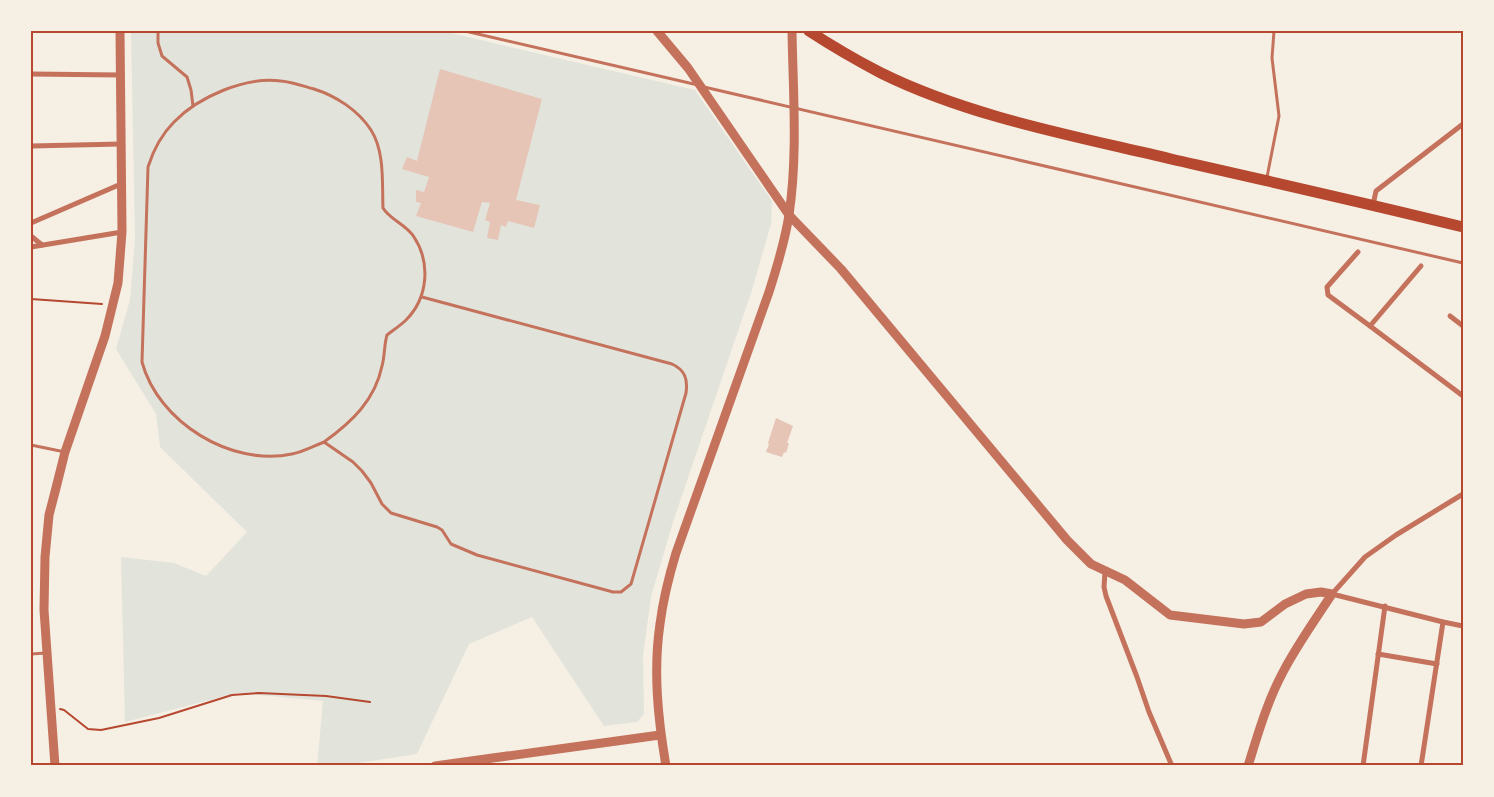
<svg xmlns="http://www.w3.org/2000/svg" width="1494" height="797" font-family="'Exo 2',sans-serif">
	<style>
		.green { fill: #e2e4dc }
		.building { fill: #e6c5b7 }
		.lines { fill: none; stroke-linecap: round; stroke-linejoin: round }
		.path { stroke: #b5482f; stroke-width: 2 }
		.service { stroke: #c5725c; stroke-width: 3 }
		.minor { stroke: #c5725c; stroke-width: 5 }
		.tertiary { stroke: #c5725c; stroke-width: 9 }
		.trunk { stroke: #b5482f; stroke-width: 11 }
		.neatline { fill: none; stroke: #b5482f; stroke-width: 2 }
	</style>
	<rect width="100%" height="100%" fill="#f6efe4"/>
	<polygon class="green" points="131,31 442,31 695,90 772,201 771,224 752,290 673,522 651,597 643,656 644,714 637,722 604,726 532,617 469,644 417,754 338,766 317,766 323,701 237,693 125,722 121,557 174,563 206,576 247,532 160,447 156,414 116,349 130,300 135,238"/>
	<g class="building">
		<polygon points="440,69 542,99 516,200 540,205 534,228 508,221 506,227 501,225 498,240 487,238 490,222 485,220 490,203 482,202 473,232 416,216 421,203 416,202 416,190 424,192 429,177 402,169 407,157 417,161"/>
		<polygon points="776,418 793,426 787,443 789,443 786,453 784,452 782,457 766,452 769,444 768,443"/>
	</g>
	<g class="lines">
		<g class="path">
			<polyline points="31,299 102,304"/>
			<polyline points="60,709 64,710 88,729 101,730 159,718 232,695 259,693 326,696 370,702"/>
		</g>
		<g class="service">
			<polyline points="158,31 158,43 162,56 187,77 191,90 193,106"/>
			<polyline points="465,31 698,85"/>
			<polyline points="704,87 1463,263"/>
			<polyline points="1267,177 1279,116 1272,58 1274,31"/>
			<path d="M 324,442 C 352,422 375,400 382,366 C 385,355 384,345 387,335 C 393,330 400,326 406,320 C 428,298 431,263 414,237 C 406,224 390,220 383,208 C 382,184 385,152 371,130 C 358,110 336,96 314,89 C 303,86 292,82 281,81 C 246,76 198,97 174,122 C 162,134 153,151 148,167 L 142,362 C 158,422 231,467 292,454 C 303,452 314,446 324,442 L 353,462 L 362,471 L 371,483 L 382,504 L 391,513 L 437,527 L 442,530 L 451,544 L 477,555 L 613,592 L 621,592 L 631,584 L 686,393 C 688,379 685,370 672,364 L 422,297"/>
			<polyline points="31,445 65,452"/>
			<polyline points="31,654 46,653"/>
		</g>
		<g class="minor">
			<polyline points="31,74 120,75"/>
			<polyline points="31,146 121,144"/>
			<polyline points="1373,205 1376,191 1463,124"/>
			<polyline points="31,223 121,184"/>
			<polyline points="31,236 42,245"/>
			<polyline points="31,247 122,232"/>
			<polyline points="1358,252 1327,287 1328,295 1370,326"/>
			<polyline points="1421,266 1370,326 1463,396"/>
			<polyline points="1450,316 1463,326"/>
			<polyline points="1463,494 1396,535 1365,557 1332,594 1443,622 1463,626"/>
			<polyline points="1105,572 1104,587 1106,596 1137,677 1149,712 1172,766"/>
			<polyline points="1378,654 1437,664"/>
			<polyline points="1363,766 1385,606"/>
			<polyline points="1421,766 1443,622"/>
		</g>
		<g class="tertiary">
			<path d="M 657,31 L 688,68 L 789,215 L 841,269 L 1067,540 L 1091,564 L 1125,580 L 1170,615 L 1244,624 L 1261,622 L 1285,604 L 1306,594 L 1321,592 L 1332,594 C 1315,620 1297,645 1283,672 C 1267,702 1258,734 1248,766"/>
			<polyline points="55,766 44,610 45,557 49,515 56,488 65,452 105,336 118,283 122,232 120,31"/>
			<polyline points="435,766 660,735"/>
			<path d="M 666,766 C 658,719 653,671 660,624 C 663,600 669,576 676,553 L 769,292 C 777,267 785,241 789,215 C 798,154 793,92 792,31"/>
		</g>
		<path class="trunk" d="M 809,31 C 832,46 856,60 881,73 C 970,117 1075,136 1171,159 C 1268,181 1366,203 1463,227"/>
	</g>
	<rect width="1494" height="797" fill="none" stroke="#f6efe4" stroke-width="65"/>
	<rect x="32" y="32" width="1430" height="732" class="neatline"/>
</svg>
